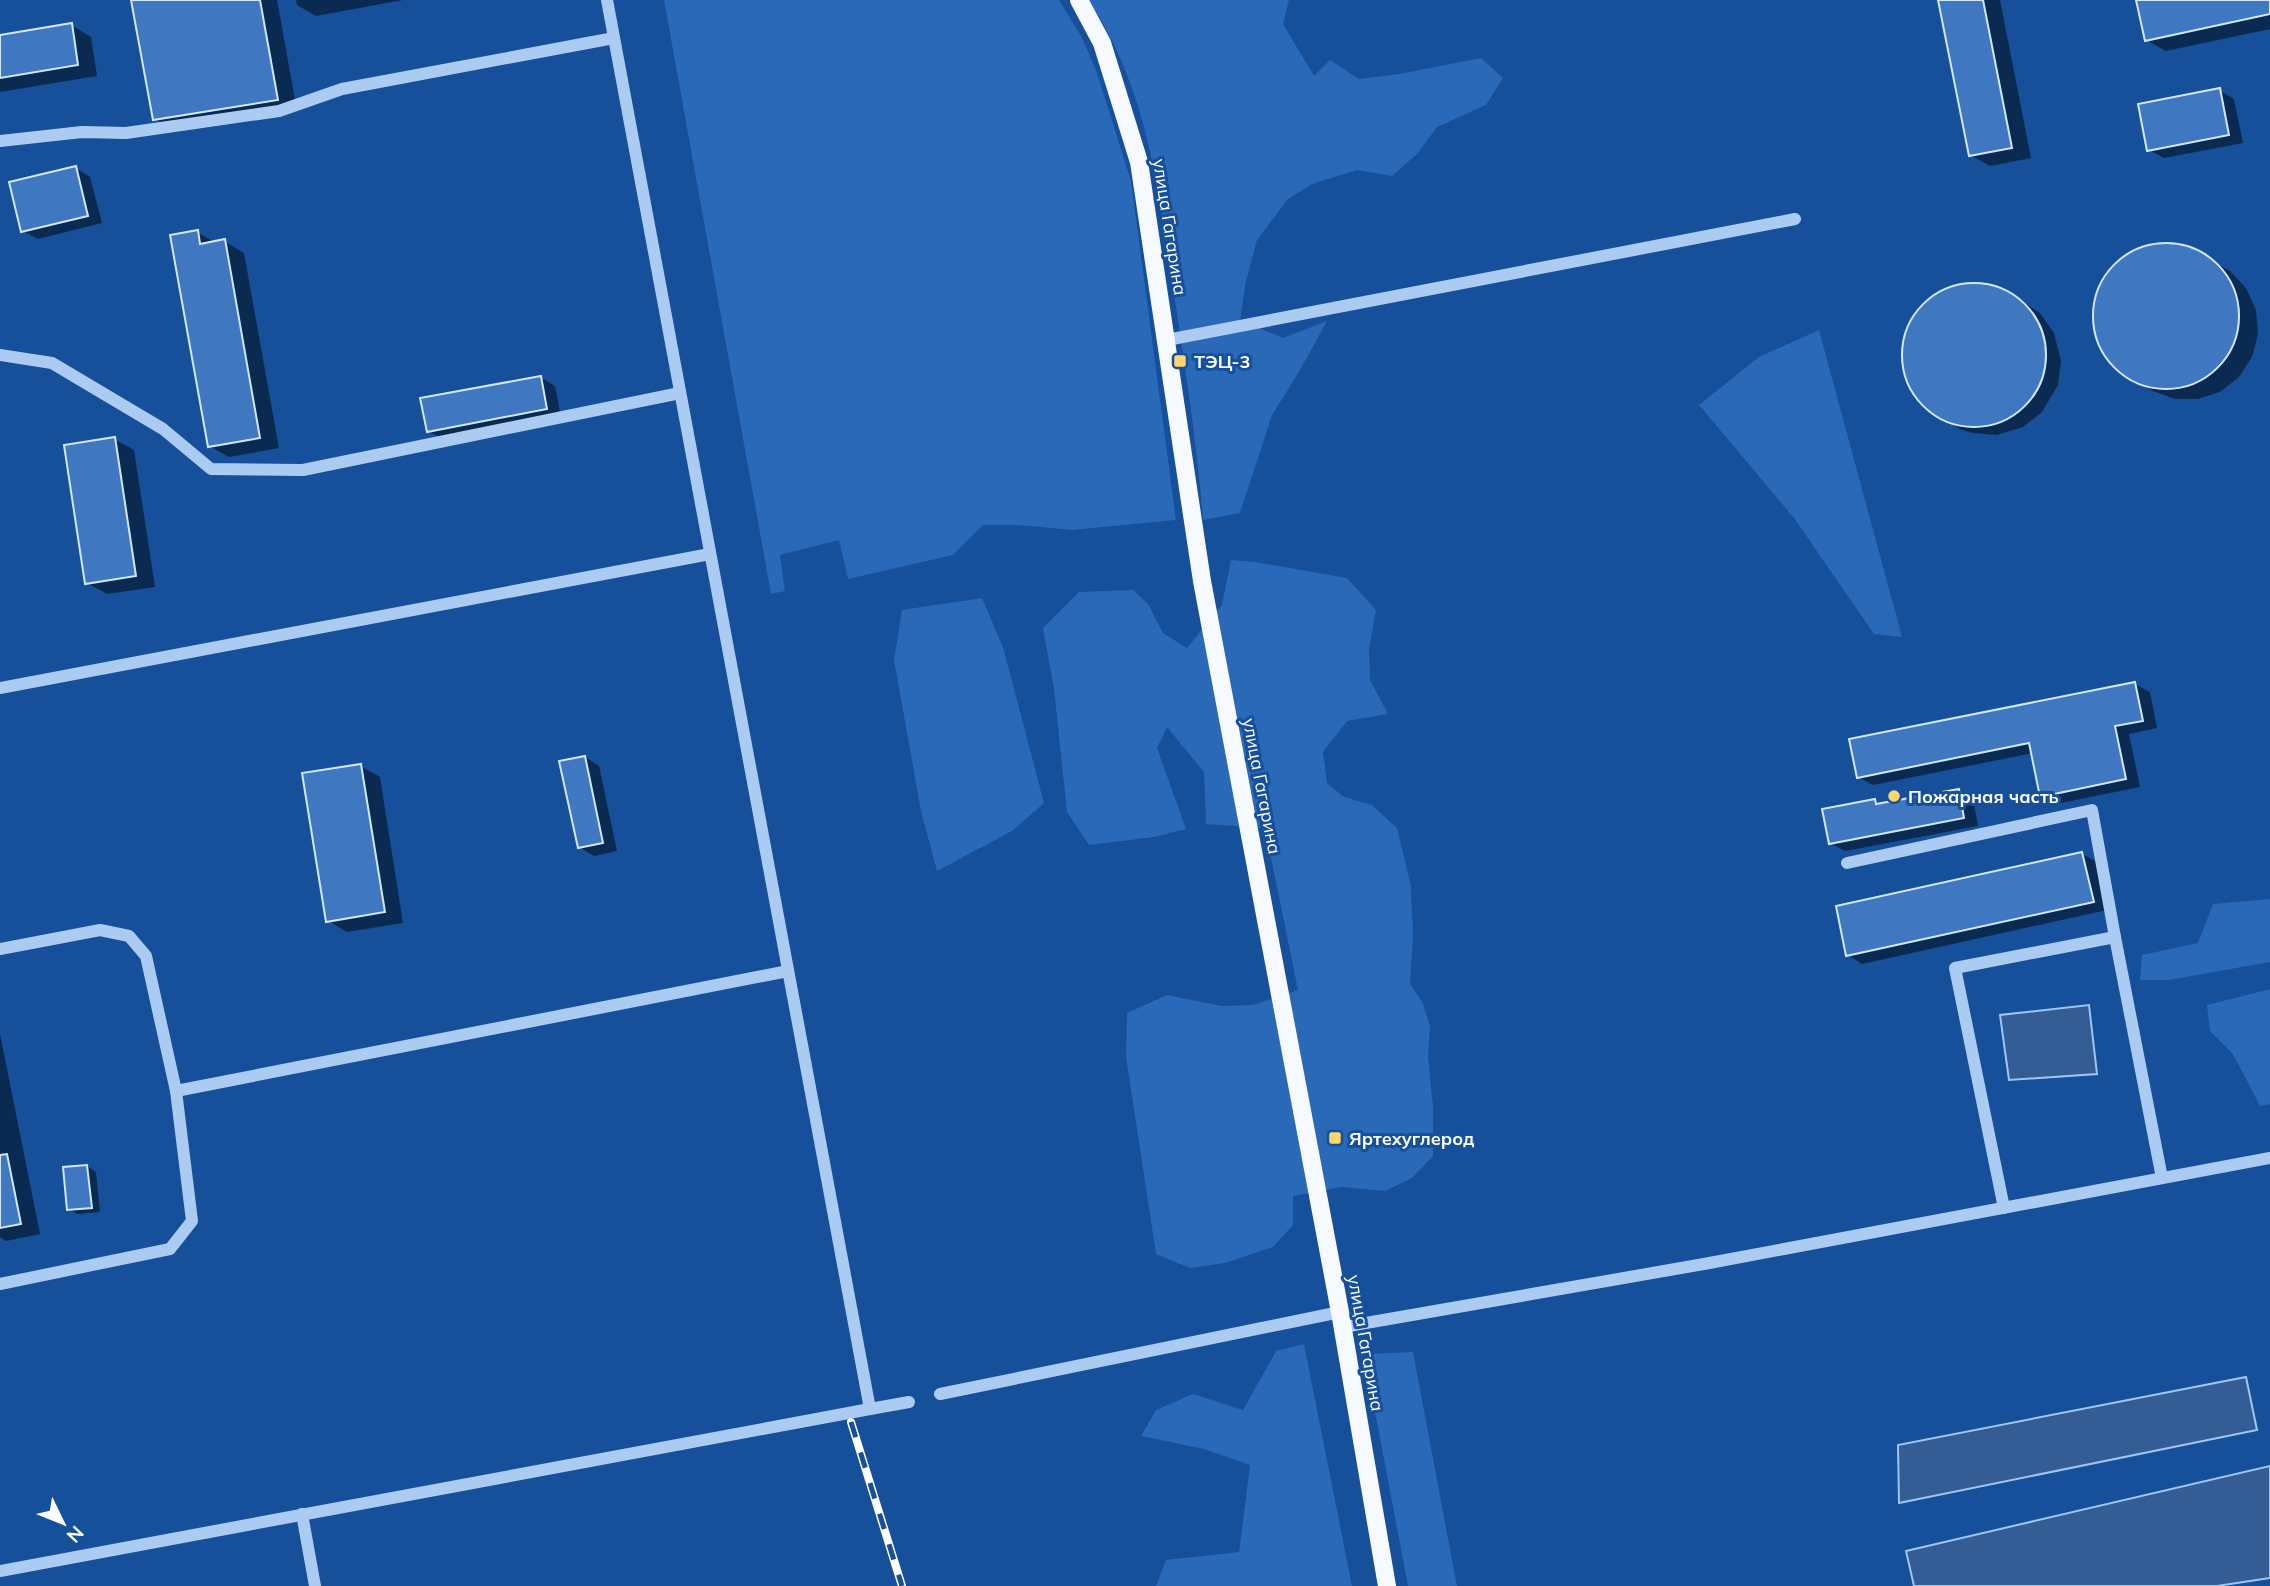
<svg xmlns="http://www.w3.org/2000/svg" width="2270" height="1586" font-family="Mulish,sans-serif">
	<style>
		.green { fill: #2969b8 }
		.water { fill: #335d94; stroke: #9ec6f5; stroke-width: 2 }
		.shadow { fill: #0007 }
		.building { fill: #3f78c1; stroke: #d3e6fc; stroke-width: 2 }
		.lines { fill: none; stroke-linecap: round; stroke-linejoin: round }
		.minor { stroke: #abcbf2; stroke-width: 12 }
		.major { stroke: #f6faff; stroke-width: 18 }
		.rail-casing { stroke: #fff; stroke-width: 8 }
		.rail { stroke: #164f9a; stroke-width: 5; stroke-dasharray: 16; stroke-linecap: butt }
		.poi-dot { fill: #ffd56c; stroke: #164f9a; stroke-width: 2.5 }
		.labels { text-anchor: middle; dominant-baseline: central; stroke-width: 6; stroke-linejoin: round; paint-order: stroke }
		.street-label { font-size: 18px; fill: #fff; stroke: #164f9a }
		.poi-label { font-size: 18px; font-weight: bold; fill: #fff; stroke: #164f9a; text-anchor: start }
	</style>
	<rect width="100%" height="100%" fill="#164f9a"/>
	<g class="green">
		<polygon points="664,0 1059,0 1081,36 1096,70 1131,181 1176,520 1072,530 1018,525 983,525 953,555 848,579 839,540 780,555 785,591 771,594"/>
		<path d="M 1088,0 L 1289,0 L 1283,24 L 1314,76 L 1330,60 L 1359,79 L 1399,74 L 1481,58 L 1503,78 L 1486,105 L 1437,127 L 1418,153 L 1392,176 L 1357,170 L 1312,184 L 1288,199 L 1257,240 L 1246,281 L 1240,320 L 1283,338 L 1327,321 L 1299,372 L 1272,415 L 1240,513 L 1203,520 C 1197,443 1185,368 1174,293 C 1159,192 1147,86 1088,0 Z"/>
		<polygon points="1819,330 1902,637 1874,634 1794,518 1699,405 1759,357"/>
		<polygon points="1231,560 1255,562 1347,578 1376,610 1369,649 1370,680 1388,714 1347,721 1323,752 1327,783 1344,797 1372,805 1397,828 1411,886 1413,936 1410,984 1423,1003 1430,1027 1428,1056 1433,1107 1433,1156 1412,1178 1385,1191 1341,1187 1293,1196 1293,1225 1273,1247 1225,1263 1190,1268 1156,1254 1126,1057 1127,1013 1167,995 1222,1006 1253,1005 1298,990 1265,828 1206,824 1204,772 1167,727 1157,748 1186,829 1154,837 1089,845 1067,812 1054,689 1043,628 1079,592 1133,590 1148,604 1163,633 1187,648 1222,605"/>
		<polygon points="982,598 1003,647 1044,803 1012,831 937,871 921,811 894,660 902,610"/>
		<polygon points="2270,899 2270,962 2169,980 2140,980 2142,955 2198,943 2213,904"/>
		<polygon points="2270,989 2270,1104 2260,1106 2233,1054 2210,1031 2207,1005"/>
		<polygon points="1304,1344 1352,1586 1156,1586 1166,1560 1239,1552 1250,1465 1204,1449 1141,1436 1156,1410 1193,1394 1243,1410 1276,1351"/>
		<polygon points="1413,1352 1457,1586 1408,1586 1364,1354"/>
	</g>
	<g class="water">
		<polygon points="2089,1005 2097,1074 2009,1080 2000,1015"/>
		<polygon points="2246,1377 2257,1430 1899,1503 1898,1445"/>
		<polygon points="2270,1466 2270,1578 2217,1586 1914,1586 1906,1551"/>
	</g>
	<g class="shadow">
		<polygon points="133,0 277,0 297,111 175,131 155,119"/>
		<polygon points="296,0 403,0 316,16 297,5"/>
		<polygon points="1940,0 2000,0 2031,158 1990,166 1970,155"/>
		<polygon points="2138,0 2270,0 2270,29 2166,51 2146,40"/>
		<polygon points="71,25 91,37 97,76 0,92 0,37"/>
		<polygon points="2219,90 2234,99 2243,143 2164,158 2149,150"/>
		<polygon points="76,168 90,177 102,223 38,239 23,231"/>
		<polygon points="197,232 216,243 224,241 244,253 279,448 229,457 209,446"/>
		<polygon points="2164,245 2188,248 2230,271 2246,288 2256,310 2258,334 2252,357 2239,377 2220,392 2198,399 2175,399 2153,391 2132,379 2114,365 2101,346 2095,324 2097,301 2105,279 2120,262 2141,250"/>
		<polygon points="1971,283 2006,291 2040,313 2054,333 2061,361 2058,385 2042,412 2023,427 1997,435 1972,433 1960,429 1924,405 1908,381 1903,356 1904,343 1912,319 1928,300 1947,289"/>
		<polygon points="540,377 555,386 561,417 443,439 428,431"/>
		<polygon points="114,439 134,450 155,587 107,594 87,583"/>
		<polygon points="2135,684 2150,692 2157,728 2129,734 2140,787 2056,804 2041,796 2033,753 1873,785 1858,777"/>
		<polygon points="585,757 599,766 617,851 594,856 579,847"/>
		<polygon points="360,766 380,777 403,923 347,932 327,920"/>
		<polygon points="1959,791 1973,799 1978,826 1845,851 1830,843 1875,801 1882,805"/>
		<polygon points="2082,854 2097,862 2107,910 1862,964 1848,955"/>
		<polygon points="0,1034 40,1234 6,1241 0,1237"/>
		<polygon points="87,1166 96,1172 100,1212 78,1214 69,1209"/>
	</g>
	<g class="building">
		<polygon points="131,0 260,0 278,100 153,120"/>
		<polygon points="1938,0 1983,0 2012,148 1969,156"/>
		<polygon points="2136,0 2270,0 2270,14 2145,41"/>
		<polygon points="72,23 78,65 0,78 0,35"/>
		<polygon points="2220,88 2229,135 2147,151 2138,104"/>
		<polygon points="76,166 88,216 21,232 9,182"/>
		<polygon points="198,230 200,244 225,239 260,438 208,447 170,235"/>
		<circle cx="2166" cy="316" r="73"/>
		<circle cx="1974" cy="355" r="72"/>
		<polygon points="541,376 547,409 427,432 420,398"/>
		<polygon points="115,437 136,576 85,584 64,445"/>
		<polygon points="2135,682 2143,721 2115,726 2126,779 2040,797 2029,743 1857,778 1849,739"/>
		<polygon points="585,756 603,843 578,848 559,761"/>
		<polygon points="361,764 385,912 326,922 302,773"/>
		<polygon points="1959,789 1964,818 1829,844 1822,809 1875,799 1876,804"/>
		<polygon points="2082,852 2094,902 1846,956 1836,906"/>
		<polygon points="7,1154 21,1224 0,1228 0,1155"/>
		<polygon points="87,1165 92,1208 67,1210 63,1167"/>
	</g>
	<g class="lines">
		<g class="minor">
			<polyline points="0,141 82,132 126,133 279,111 342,89 614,38"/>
			<polyline points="1167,340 1795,219"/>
			<polyline points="0,355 52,363 163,429 211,469 303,470 680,393"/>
			<polyline points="0,688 710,554"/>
			<polyline points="1847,863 2092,810 2115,937"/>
			<polyline points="0,949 100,930 129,936 146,956 176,1091"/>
			<polyline points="2004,1208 1955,968 2115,937 2162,1178"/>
			<polyline points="0,1284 170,1249 192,1221 176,1091 788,971"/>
			<polyline points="1343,1327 1704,1264 2270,1158"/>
			<polyline points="940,1394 1340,1312"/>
			<polyline points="870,1409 909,1402"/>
			<polyline points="302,1514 315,1586"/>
			<polyline points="0,1571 870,1409 607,0"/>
		</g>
		<polyline class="major" points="1079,0 1102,43 1139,162 1202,581 1340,1312 1387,1586"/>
		<g class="rail-casing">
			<polyline id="rail" points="851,1422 902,1586"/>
		</g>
		<use href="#rail" class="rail"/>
	</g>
	<g class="poi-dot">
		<rect x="1173" y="354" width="14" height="14" rx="3.5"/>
		<circle cx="1894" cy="796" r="7"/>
		<rect x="1328" y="1131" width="14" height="14" rx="3.5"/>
	</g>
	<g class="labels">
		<g class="street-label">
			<text transform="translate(1170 227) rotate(81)">улица Гагарина</text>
			<text transform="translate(1262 786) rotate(79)">улица Гагарина</text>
			<text transform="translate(1366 1343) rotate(80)">улица Гагарина</text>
		</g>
		<g class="poi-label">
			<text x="1194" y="361">ТЭЦ-3</text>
			<text x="1908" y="796">Пожарная часть</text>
			<text x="1349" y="1138">Яртехуглерод</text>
		</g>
	</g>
	<g transform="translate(63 1523) rotate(133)" stroke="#164f9a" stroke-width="5" paint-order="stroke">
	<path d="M0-5L12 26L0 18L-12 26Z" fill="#ffffff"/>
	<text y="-10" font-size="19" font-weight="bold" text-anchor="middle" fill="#ffffff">N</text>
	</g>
</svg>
